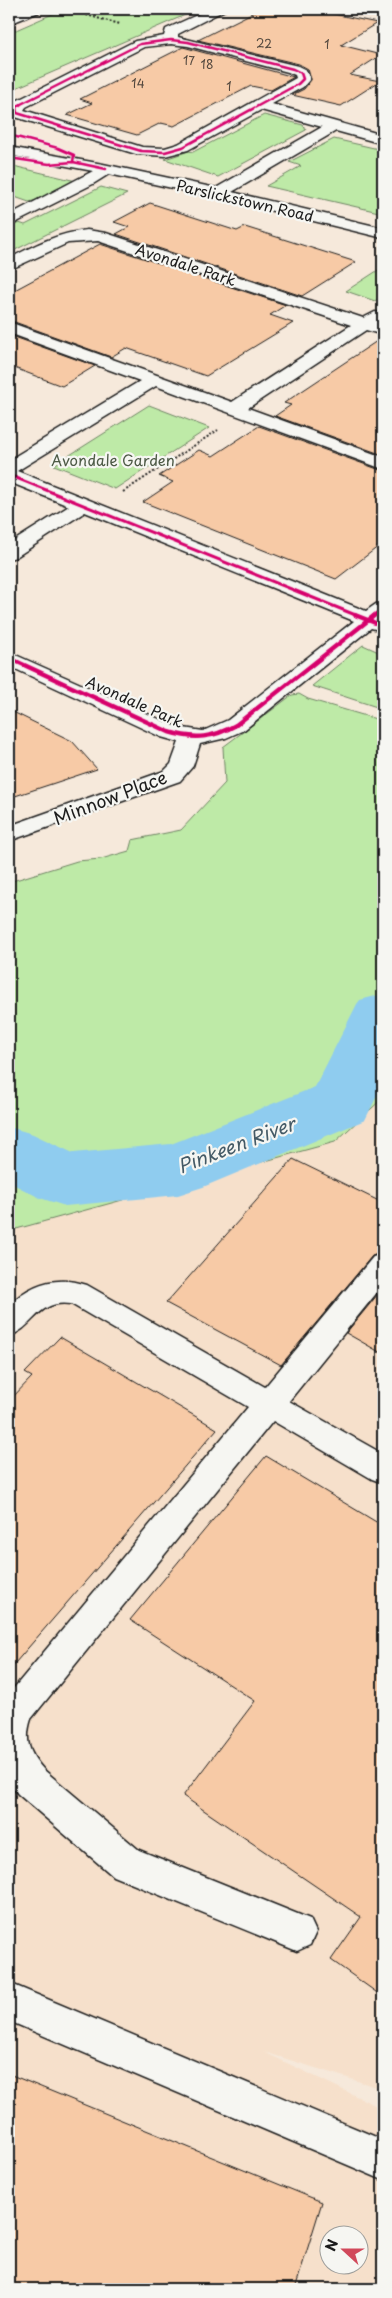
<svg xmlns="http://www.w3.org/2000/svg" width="392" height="2298" font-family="'Playpen Sans',sans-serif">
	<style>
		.built { fill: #f6e0cb; fill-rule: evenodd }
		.green { fill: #beeaa7; stroke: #6d8362 }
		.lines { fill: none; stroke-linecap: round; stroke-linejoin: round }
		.river { fill: #8fccef; fill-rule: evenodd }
		.building { fill: #f7caa6; stroke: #1c1c1c }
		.minor-casing { stroke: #1c1c1c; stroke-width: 3 }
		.path { stroke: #1c1c1c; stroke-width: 2; stroke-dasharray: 2 2; stroke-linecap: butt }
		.minor { fill: #f6f6f2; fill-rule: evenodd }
		.cycleway-far2-casing { stroke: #f6f6f2; stroke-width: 4.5 }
		.cycleway-far1-casing { stroke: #f6f6f2; stroke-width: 5 }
		.cycleway-casing { stroke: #f6f6f2; stroke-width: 7 }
		.cycleway-far2 { stroke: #d6006c; stroke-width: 2.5 }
		.cycleway-far1 { stroke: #d6006c; stroke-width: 3 }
		.cycleway { stroke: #d6006c; stroke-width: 4.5 }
		.labels { text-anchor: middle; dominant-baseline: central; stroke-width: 4.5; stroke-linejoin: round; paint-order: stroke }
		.far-number-label { font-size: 12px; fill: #53483e }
		.far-street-label { font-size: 15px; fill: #1c1c1c; stroke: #f6f6f2 }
		.far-park-label { font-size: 15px; fill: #4d5a46; stroke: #f6f6f2 }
		.street-label { font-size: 18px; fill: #1c1c1c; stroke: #f6f6f2 }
		.water-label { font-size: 19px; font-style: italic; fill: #445a66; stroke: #f6f6f2 }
	</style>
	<rect width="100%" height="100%" fill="#f6e9db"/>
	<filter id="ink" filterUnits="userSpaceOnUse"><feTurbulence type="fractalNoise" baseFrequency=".02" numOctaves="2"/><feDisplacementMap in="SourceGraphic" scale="10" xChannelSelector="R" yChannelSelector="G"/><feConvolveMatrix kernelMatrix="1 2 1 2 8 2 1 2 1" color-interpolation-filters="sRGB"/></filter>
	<g filter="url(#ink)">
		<path class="built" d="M 383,1098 L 383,2089 L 264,2052 L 383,2109 L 383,2289 L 9,2289 L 9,1231 L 335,1142 ZM 330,2236 L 360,2236 L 360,2266 L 330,2266 Z"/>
		<g class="green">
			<polygon points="64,9 199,9 9,91 9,33"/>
			<polygon points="264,115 303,125 306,130 218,177 165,159 189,151 193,152"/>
			<polygon points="334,139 383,150 383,213 266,186 301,166 289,162"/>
			<polygon points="9,165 76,181 37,200 29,202 9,195"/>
			<polygon points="101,187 127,194 9,253 9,228 19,223 25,225"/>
			<polygon points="383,267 383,295 375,301 346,291"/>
			<polygon points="149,405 209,428 115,489 54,465"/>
			<polygon points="363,645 383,654 383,709 312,686"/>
			<polygon points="299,694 308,699 383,721 383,1098 335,1142 9,1231 9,882 77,861 101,859 129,851 132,840 181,830 225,783 223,747 292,695"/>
		</g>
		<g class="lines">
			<polygon class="river" points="383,994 383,1084 365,1120 203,1187 178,1195 65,1206 40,1198 9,1182 9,1127 33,1134 73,1153 171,1144 315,1087 357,1004 360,1000"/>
		</g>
		<g class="building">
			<polygon points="260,9 310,9 377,23 341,45 381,55 350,75 380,81 341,106 292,95 304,89 311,80 308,69 299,64 198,40"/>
			<polygon points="183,47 294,77 271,90 251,86 174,126 161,123 137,135 67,115 92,103 80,99"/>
			<polygon points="150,203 237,231 245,227 356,262 302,296 116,234 129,227 114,222"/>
			<polygon points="100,244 286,305 270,315 293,323 206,376 126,348 111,357 9,320 9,293"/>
			<polygon points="9,335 95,366 62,386 9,366"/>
			<polygon points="383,337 383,455 275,416 291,405 284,403"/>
			<polygon points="259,426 383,471 383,543 336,579 143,502 173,482 159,476 199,450 213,456"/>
			<polygon points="9,710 72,741 97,769 9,798"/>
			<polygon points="293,1159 383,1203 383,1252 372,1256 281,1365 166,1303"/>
			<polygon points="383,1288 383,1354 346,1333"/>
			<polygon points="60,1337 217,1429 9,1670 9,1401 32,1377 25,1373"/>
			<polygon points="266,1456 383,1526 383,1997 331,1960 361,1917 183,1796 255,1701 130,1620"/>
			<polygon points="9,2074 322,2202 295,2289 9,2289"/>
		</g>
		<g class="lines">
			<g class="minor-casing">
				<g id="minor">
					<polygon points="24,9 41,9 39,12 9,24 9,15"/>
					<path d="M 210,9 L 227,9 L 178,34 L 178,37 L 298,66 L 306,70 L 310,79 L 303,87 L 272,104 L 383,135 L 383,144 L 336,131 L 232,192 L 383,228 L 383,238 L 244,204 L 109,174 L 93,184 L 9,226 L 9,215 L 93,171 L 9,155 L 9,147 L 103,164 L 216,188 L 322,127 L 261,110 L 188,150 L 165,156 L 136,154 L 12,116 L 9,108 L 16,101 L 135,41 L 164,36 L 166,29 ZM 171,44 L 188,46 L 288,72 L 295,75 L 296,78 L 178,144 L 165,148 L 142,147 L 24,110 L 26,107 L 144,47 Z"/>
					<path d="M 87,230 L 106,233 L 363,318 L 375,312 L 381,313 L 383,317 L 378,323 L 383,324 L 383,335 L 366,330 L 248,408 L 383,457 L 383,469 L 156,386 L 17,471 L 366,611 L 376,604 L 383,602 L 383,631 L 371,628 L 244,730 L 226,738 L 200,744 L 193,766 L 180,781 L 9,841 L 9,826 L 164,771 L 171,764 L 179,742 L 161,737 L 9,666 L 9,652 L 177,727 L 203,731 L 228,720 L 354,621 L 85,512 L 16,557 L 9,559 L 9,544 L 69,506 L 9,482 L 9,460 L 140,381 L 9,333 L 9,322 L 232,402 L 351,325 L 98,241 L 68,243 L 9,270 L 9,259 C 34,245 58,233 87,230 Z"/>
					<path d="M 383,1254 L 383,1285 L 289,1401 L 383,1454 L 383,1483 L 372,1479 L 273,1421 L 31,1719 C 24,1741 29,1753 44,1770 L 139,1850 L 310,1919 L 316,1932 L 310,1945 L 297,1951 L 113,1876 L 18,1794 L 9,1782 L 9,1694 L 248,1407 L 71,1304 C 37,1299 35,1328 9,1336 L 9,1305 C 31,1283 57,1275 87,1285 L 265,1387 L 373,1257 Z"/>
					<polygon points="9,1983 383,2140 383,2180 9,2021"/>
				</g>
			</g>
			<g class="path">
				<polyline points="67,10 120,24"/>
				<polyline points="123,492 218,430"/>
			</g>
			<use href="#minor" class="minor"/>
			<g class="cycleway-far2-casing">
				<g id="cycleway-far2">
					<polygon points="171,40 188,42 293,69 301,73 303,79 298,84 183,147 165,152 141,151 17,113 16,108 21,104 140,44"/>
					<polyline points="9,135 58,148 74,155 73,162"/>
					<polyline points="9,158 49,164 73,162 106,169"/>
				</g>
			</g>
			<g class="cycleway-far1-casing">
				<g id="cycleway-far1">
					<polyline points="9,475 358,616"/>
					<polyline points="373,616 383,608"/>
				</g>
			</g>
			<g class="cycleway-casing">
				<g id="cycleway">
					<polyline points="355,615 383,626"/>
					<path d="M 9,658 L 169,732 C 195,740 213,738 236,725 L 375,615"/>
				</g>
			</g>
			<use href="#cycleway-far2" class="cycleway-far2"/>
			<use href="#cycleway-far1" class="cycleway-far1"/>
			<use href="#cycleway" class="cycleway"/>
		</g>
	</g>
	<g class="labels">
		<g class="far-number-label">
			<text x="264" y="43">22</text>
			<text x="327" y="44">1</text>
			<text x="189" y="60">17</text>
			<text x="207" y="64">18</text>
			<text x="138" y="83">14</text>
			<text x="229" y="86">1</text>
		</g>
		<g class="far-street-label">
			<text transform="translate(245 200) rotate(13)">Parslickstown Road</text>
			<text transform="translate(186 264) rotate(18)">Avondale Park</text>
			<text transform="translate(135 701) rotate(24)">Avondale Park</text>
		</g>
		<g class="far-park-label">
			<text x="113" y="459">Avondale Garden</text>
		</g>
		<g class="street-label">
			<text transform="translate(110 797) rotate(-21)">Minnow Place</text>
		</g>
		<g class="water-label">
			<text transform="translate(236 1144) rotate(-21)">Pinkeen River</text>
		</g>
	</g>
	<rect width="392" height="2298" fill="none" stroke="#f6f6f2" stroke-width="30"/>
	<rect x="15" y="15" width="362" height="2268" fill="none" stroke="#1c1c1c" stroke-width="2" filter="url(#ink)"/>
	<g transform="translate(344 2250) rotate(291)"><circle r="24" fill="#f6f6f2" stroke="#9f9f9c"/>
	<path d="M0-4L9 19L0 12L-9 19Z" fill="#d1495b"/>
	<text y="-8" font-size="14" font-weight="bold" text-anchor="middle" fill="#1c1c1c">N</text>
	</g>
</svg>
